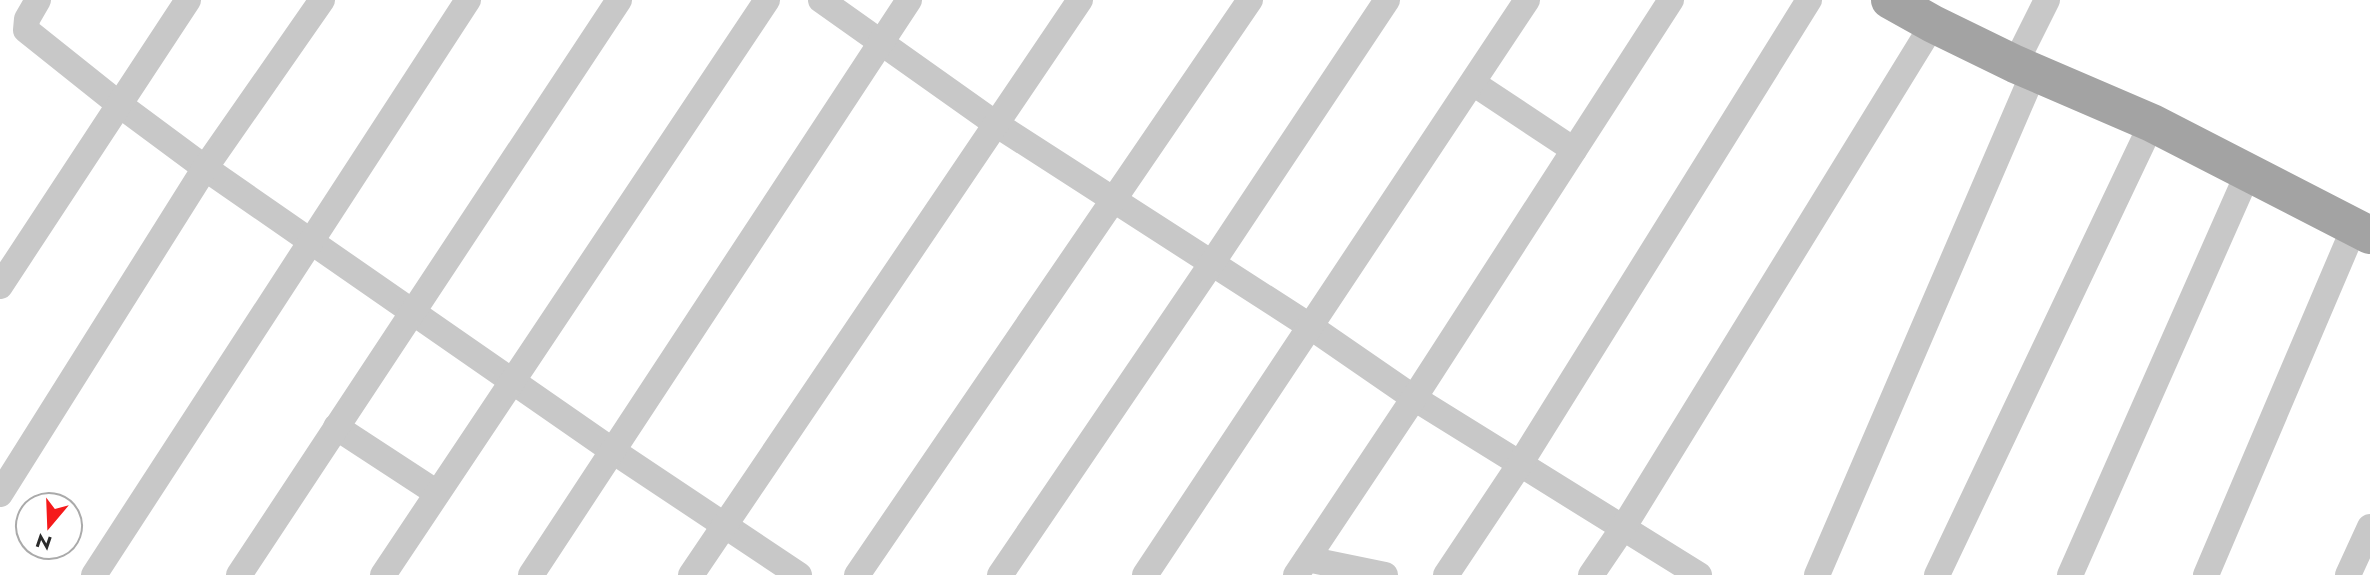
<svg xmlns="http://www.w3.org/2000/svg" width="2370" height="575" font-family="Jost,sans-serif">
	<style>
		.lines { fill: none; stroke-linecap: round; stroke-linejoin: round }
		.street { stroke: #c8c8c8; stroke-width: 26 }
		.primary { stroke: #a3a3a3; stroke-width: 38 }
	</style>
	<rect width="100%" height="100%" fill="#fff"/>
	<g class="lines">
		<g class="street">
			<polyline points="38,0 27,19 26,30 120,105 205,168 613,451 799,575"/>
			<polyline points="821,0 996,124 1311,327 1414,398 1699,575"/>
			<polyline points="2015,64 2047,0"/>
			<polyline points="1473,83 1574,150"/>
			<polyline points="0,286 188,0"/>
			<polyline points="336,427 437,493"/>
			<polyline points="0,494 205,168 322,0"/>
			<polyline points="1307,559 1385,575"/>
			<polyline points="94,575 468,0"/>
			<polyline points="239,575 619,0"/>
			<polyline points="383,575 767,0"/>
			<polyline points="531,575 909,0"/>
			<polyline points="691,575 1080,0"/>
			<polyline points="857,575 1250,0"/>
			<polyline points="1000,575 1212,263 1387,0"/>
			<polyline points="1145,575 1527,0"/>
			<polyline points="1296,575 1414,398 1671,0"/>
			<polyline points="1446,575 1520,464 1809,0"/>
			<polyline points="1591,575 1623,528 1933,24"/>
			<polyline points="1817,575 2034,72"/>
			<polyline points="1937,575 2152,123"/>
			<polyline points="2070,575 2248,173"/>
			<polyline points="2206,575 2354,228"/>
			<polyline points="2348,575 2370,527"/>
		</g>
		<polyline class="primary" points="1890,0 1933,24 2015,64 2152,123 2370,235"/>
	</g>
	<g transform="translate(49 526) rotate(199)"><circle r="33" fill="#ffffff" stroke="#aaaaaa" stroke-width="2"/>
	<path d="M0-5L12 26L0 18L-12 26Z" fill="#f51a1b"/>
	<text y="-10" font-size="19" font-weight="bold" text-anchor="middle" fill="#2b2b2b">N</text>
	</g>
</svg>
